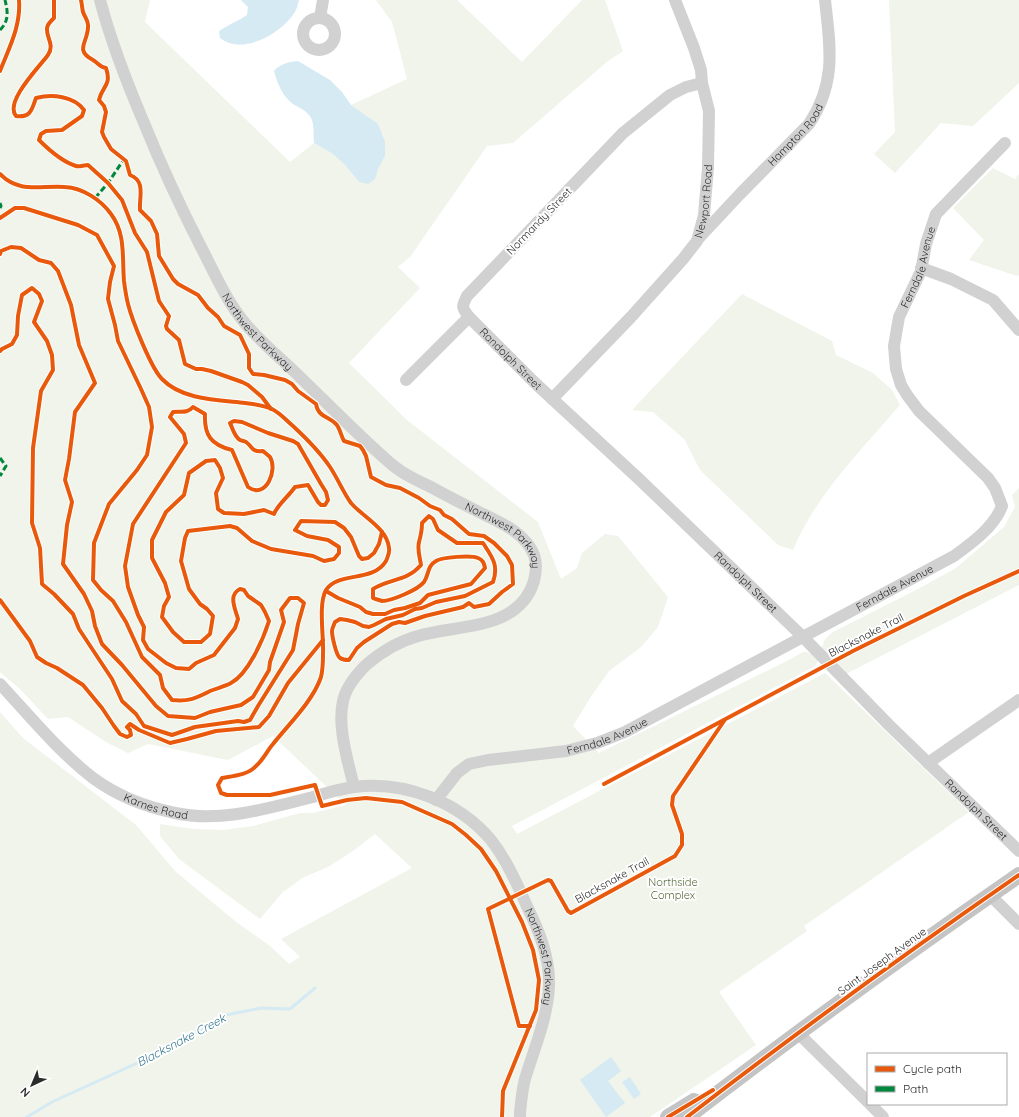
<svg xmlns="http://www.w3.org/2000/svg" width="1019" height="1117" font-family="Quicksand,sans-serif">
	<style>
		.green { fill: #f0f4ea }
		.water { fill: #d5eaf2 }
		.lines { fill: none; stroke-linecap: round; stroke-linejoin: round }
		.stream { stroke: #d5eaf2; stroke-width: 3 }
		.minor { stroke: #d1d1d1; stroke-width: 12 }
		.major { stroke: #c4c4c4; stroke-width: 16 }
		.quiet { stroke: #00873e; stroke-width: 3; stroke-dasharray: 6 3; stroke-linecap: butt }
		.cycleway-casing { stroke: #fff; stroke-width: 6 }
		.cycleway { stroke: #e8590c; stroke-width: 4 }
		.labels { text-anchor: middle; dominant-baseline: central; stroke-width: 4; stroke-linejoin: round; paint-order: stroke }
		.street-label { font-size: 11px; fill: #2c2c2c; stroke: #fff }
		.park-label { font-size: 11px; fill: #556938; stroke: #fff }
		.water-label { font-size: 12px; font-style: italic; fill: #377990; stroke: #fff }
	</style>
	<rect width="100%" height="100%" fill="#fff"/>
	<g class="green">
		<polygon points="0,0 150,0 145,22 290,162 314,143 333,154 345,165 359,182 375,178 378,169 385,156 369,117 359,112 351,105 407,79 392,22 376,0 457,0 522,62 582,0 605,0 623,51 608,61 513,143 487,146 410,257 398,267 420,288 349,363 407,420 538,522 561,579 577,568 582,553 605,534 618,536 668,597 658,627 640,648 609,671 590,698 573,726 599,753 785,662 803,652 812,653 819,660 815,666 791,679 512,826 517,834 825,673 969,812 804,926 807,931 719,992 756,1045 650,1117 0,1117 0,712 23,738 136,825 176,872 235,921 270,946 289,964 300,957 281,939 412,868 375,834 353,851 328,867 304,877 283,892 260,919 179,859 160,836 160,824 193,829 223,830 253,826 300,813 313,813 346,805 273,736 228,760 148,744 128,753 106,742 68,717 48,719 20,689 0,672"/>
		<polygon points="889,0 1019,0 1019,83 973,126 941,123 895,173 874,154 895,132"/>
		<polygon points="993,168 1015,179 1019,174 1019,275 1017,276 969,260 984,240 953,208"/>
		<path d="M 742,294 L 832,341 L 836,355 L 873,373 L 892,390 L 900,405 C 862,449 815,496 793,550 L 778,545 L 700,470 L 685,440 L 653,412 L 632,410 Z"/>
		<polygon points="1019,488 1019,585 846,674 829,657 822,647 825,639 833,632 920,588 956,568 1004,527 1015,507 1012,495"/>
	</g>
	<g class="water">
		<path d="M 241,0 L 299,0 C 298,4 297,8 295,12 C 282,33 243,56 220,38 L 219,31 C 228,25 238,21 247,15 L 248,7 Z"/>
		<path d="M 298,61 L 330,80 L 342,92 L 351,105 L 378,124 L 385,142 L 385,156 L 378,169 L 375,179 L 368,184 L 359,182 L 345,165 L 333,154 L 314,143 C 313,134 315,121 309,115 C 305,110 298,107 293,104 C 283,97 277,83 274,71 C 280,64 288,62 298,61 Z"/>
		<polygon points="611,1057 621,1071 608,1081 625,1103 606,1117 580,1080"/>
		<polygon points="630,1077 641,1094 634,1099 622,1082"/>
	</g>
	<g class="lines">
		<polyline class="stream" points="27,1117 52,1102 168,1049 226,1015 261,1008 290,1009 315,988"/>
		<g class="minor">
			<path id="s1" d="M 100,0 C 111,42 127,83 144,123 C 161,165 180,206 201,247 C 214,272 226,300 244,322 C 261,343 283,360 302,379 C 331,407 359,436 389,462 C 401,473 416,480 431,487 C 447,496 463,504 479,512 C 499,522 525,532 534,555 C 537,563 536,573 534,581 C 519,631 458,624 418,636 C 400,641 381,652 366,665 C 356,675 346,687 343,701 C 337,727 348,761 354,787"/>
			<polyline points="320,18 323,0"/>
			<circle cx="319" cy="34" r="16"/>
			<path id="s2" d="M 702,83 L 686,87 L 670,95 L 623,133 L 467,296 C 462,306 461,307 469,317 L 535,383 L 639,479 L 803,637 L 889,725 L 1019,851"/>
			<path id="s3" d="M 698,239 L 740,194 L 809,124 C 837,82 830,46 825,0"/>
			<polyline points="921,268 951,279 993,300 1019,330"/>
			<polyline points="406,380 469,317"/>
			<path id="s4" d="M 552,399 L 631,317 L 683,259 L 697,241 L 704,215 L 708,168 L 709,111 L 702,83 L 701,70 L 694,48 L 675,0"/>
			<path id="s5" d="M 0,684 C 30,716 58,751 93,778 C 116,795 146,807 175,813 C 221,823 268,808 313,797 C 326,793 340,789 354,787 C 404,780 459,802 491,840 C 506,859 516,882 526,904 C 538,929 550,956 549,985 C 548,1017 534,1049 525,1079 C 522,1090 521,1102 520,1113 L 520,1117"/>
			<polyline points="928,763 1019,700"/>
			<path id="s6" d="M 436,800 L 457,773 L 469,764 L 488,760 L 566,751 L 597,743 L 625,732 L 954,556 C 972,543 994,527 1002,506 L 995,488 L 988,478 L 919,411 L 907,395 L 901,385 L 896,369 L 894,346 L 899,317 L 921,271 L 926,244 L 936,214 L 1005,143"/>
			<polyline points="990,895 1019,924"/>
			<polyline points="798,1033 868,1102"/>
			<polyline points="870,1104 883,1117"/>
		</g>
		<g class="major">
			<polyline points="668,1117 694,1101"/>
			<path d="M 687,1117 C 795,1034 906,953 1019,875"/>
		</g>
		<g class="quiet">
			<path d="M 0,30 C 9,21 8,12 5,0"/>
			<polyline points="95,198 108,183 124,159"/>
			<polyline points="0,203 1,206 0,208"/>
			<polyline points="0,458 6,466 0,476"/>
		</g>
		<g class="cycleway-casing">
			<g id="cycleway">
				<path d="M 54,0 L 54,18 C 52,20 49,23 48,25 C 43,35 56,43 48,55 C 40,66 4,102 16,116 C 31,118 32,109 36,98 C 52,94 74,96 84,110 L 82,116 L 62,130 L 46,131 L 41,134 L 39,140 C 48,149 63,162 76,166 C 79,167 84,165 88,165 L 108,183 L 122,200 L 135,233 L 147,252 L 159,301 L 169,316 L 166,326 L 167,329 L 179,340 L 185,364 L 196,369 L 202,369 L 211,371 L 242,382 L 248,385 L 262,397 L 271,409"/>
				<path d="M 81,0 C 82,4 82,8 83,12 C 85,18 89,21 88,27 C 88,42 74,50 93,60 C 98,63 100,67 106,68 C 112,86 102,86 99,100 L 104,106 L 106,112 L 102,132 L 104,137 L 111,149 L 126,161 L 130,175 C 146,181 139,197 140,210 L 151,221 L 157,234 L 159,256 L 173,279 L 178,284 L 198,295 L 208,308 L 218,317 L 224,326 L 240,335 L 249,354 L 249,368 L 253,374 L 264,375 L 285,380 L 292,384 L 298,391 L 316,404 C 318,417 328,416 336,424 C 340,428 341,436 344,441 L 360,446 L 363,450 L 366,456 L 371,477 L 386,485 L 400,488 L 419,498 L 430,506 L 440,510 L 444,515 L 452,519 L 469,534 L 484,536 L 494,543 L 507,556 L 512,565 L 513,584 L 502,592 L 489,604 L 474,607 L 469,603 L 463,607 L 425,616 L 405,623 L 399,622 L 392,624 L 364,642 L 357,648 L 349,660 C 346,660 343,660 340,658 C 336,655 332,636 332,631 C 332,628 334,625 335,622 L 340,619 L 347,620 L 355,622 L 363,626 L 369,627 L 374,625 L 386,619 L 403,615 L 415,609 L 422,608 L 436,602 L 465,596 L 493,582 C 499,565 492,557 483,543 L 457,543 L 438,530 L 433,519 L 429,516 L 422,523 C 422,530 421,535 419,542 C 417,550 420,558 421,565 C 406,582 391,578 373,589 L 373,598 C 375,599 379,600 382,601 C 391,601 418,590 424,582 C 429,575 427,566 436,561 C 442,557 472,555 478,558 C 483,560 484,563 485,568 L 471,584 L 428,595 L 420,603 L 405,608 L 394,610 L 385,614 L 373,614 L 366,612 L 360,607 L 338,598 L 326,591"/>
				<path d="M 0,71 C 9,48 21,26 19,0"/>
				<path d="M 0,174 C 19,194 41,185 65,187 C 83,188 101,200 111,214 C 126,234 122,258 124,281 C 125,289 126,296 128,304 C 132,320 151,368 162,379 C 182,400 218,400 245,403 C 254,404 263,405 272,409 C 280,413 286,420 293,426 C 307,439 320,452 330,467 C 338,479 343,492 351,503 C 363,517 387,528 389,548 C 390,553 388,556 386,561 C 373,583 338,571 326,590 C 318,604 324,637 323,654 C 323,662 323,669 321,677 C 313,701 288,725 273,744 C 267,751 263,760 256,766 C 248,775 234,776 222,778 L 218,785 L 221,793 L 227,795 L 270,795 L 315,785 L 322,806 L 347,800 L 366,798 L 402,802 L 452,824 L 466,835 L 481,849 L 496,871 L 522,922 L 533,950 L 539,980 L 536,1010 L 503,1091 L 502,1117"/>
				<path d="M 0,218 L 15,208 L 24,208 L 78,225 L 97,235 L 114,266 L 110,282 L 108,299 L 115,325 L 118,341 L 141,389 L 149,407 L 152,427 L 147,455 L 137,470 L 109,504 L 94,543 L 93,580 L 101,590 L 113,601 L 126,622 L 142,657 L 160,675 L 163,688 L 172,700 C 189,702 196,698 210,691 C 217,688 224,687 231,683 C 248,674 263,640 269,621 L 265,612 L 261,605 L 248,596 L 244,590 L 240,589 C 228,595 235,608 238,619 L 235,628 L 214,655 L 196,663 L 189,669 L 176,668 L 166,663 L 148,649 L 143,640 L 144,627 L 138,615 L 128,587 L 125,566 L 133,524 L 186,443 L 184,434 L 170,417 L 173,412 C 181,411 187,414 193,407 L 205,414 C 204,435 211,445 232,450 L 248,487 C 266,500 278,470 270,457 C 268,455 265,453 263,451 C 251,452 254,448 246,442 C 245,441 242,441 240,440 C 234,436 233,429 230,423 L 234,421 L 242,422 L 268,433 L 293,441 L 298,444 L 321,484 L 326,492 L 328,500 L 325,505 L 321,505 L 318,502 L 308,485 L 295,487 C 288,497 278,504 274,514 L 264,510 L 244,514 L 224,513 L 218,509 L 216,493 L 223,478 L 220,468 L 215,460 L 206,461 L 189,473 L 184,495 L 166,512 L 152,540 L 152,558 L 165,583 L 169,597 L 164,606 L 162,617 L 173,632 L 184,642 L 201,642 L 210,634 L 213,616 L 207,609 L 200,604 L 189,589 L 181,561 L 185,538 L 188,531 L 230,526 L 237,528 L 252,541 L 271,549 L 313,556 L 324,561 L 334,559 L 339,553 L 339,547 L 328,540 L 307,536 L 295,530 L 301,521 L 335,522 L 344,528 L 351,537 L 359,556 L 362,559 L 368,558 L 374,553 L 379,544 L 382,532"/>
				<polyline points="0,254 1,251 11,247 21,248 39,260 51,263 58,271 71,305 79,345 95,383 75,412 69,459 65,480 72,502 67,525 63,564 84,594 92,611 95,626 102,644 122,665 156,706 168,716 195,718 210,712 241,705 253,697 269,670 270,662 284,622 281,610 290,598 298,598 304,603 298,624 293,650 258,706 250,720 244,722 238,721 195,727 172,735 144,726 136,714 122,701 112,679 79,629 73,614 54,594 42,584 40,548 32,523 33,448 41,391 53,370 52,355 47,341 34,322 42,301 39,294 32,288 22,295 18,316 17,335 12,344 2,349 0,351"/>
				<polyline points="0,600 30,641 37,657 46,663 57,668 83,685 102,708 114,726 120,734 127,737 131,735 130,730 127,727 130,724 139,730 170,743 187,739 216,731 259,727 269,716 288,683 323,640"/>
				<polyline points="604,784 853,651 964,596 1019,571"/>
				<polyline points="530,1026 519,1026 488,909 548,880 551,881 568,911 571,913 675,856 682,845 682,834 672,805 673,796 724,721"/>
				<polyline points="668,1117 713,1090"/>
				<path d="M 687,1117 C 795,1034 906,953 1019,875"/>
			</g>
		</g>
		<use href="#cycleway" class="cycleway"/>
	</g>
	<g class="labels">
		<g class="street-label">
			<text stroke="none"><textPath href="#s3" startOffset="143">Hampton Road</textPath></text>
			<text stroke="none"><textPath href="#s4" startOffset="255">Newport Road</textPath></text>
			<text transform="translate(539 221) rotate(-46)">Normandy Street</text>
			<text stroke="none"><textPath href="#s6" startOffset="935">Ferndale Avenue</textPath></text>
			<text stroke="none"><textPath href="#s1" startOffset="370">Northwest Parkway</textPath></text>
			<text stroke="none"><textPath href="#s2" startOffset="403">Randolph Street</textPath></text>
			<text stroke="none"><textPath href="#s1" startOffset="694">Northwest Parkway</textPath></text>
			<text stroke="none"><textPath href="#s2" startOffset="727">Randolph Street</textPath></text>
			<text stroke="none"><textPath href="#s6" startOffset="515">Ferndale Avenue</textPath></text>
			<text transform="translate(866 635) rotate(-27)">Blacksnake Trail</text>
			<text stroke="none"><textPath href="#s6" startOffset="191">Ferndale Avenue</textPath></text>
			<text stroke="none"><textPath href="#s5" startOffset="202">Karnes Road</textPath></text>
			<text stroke="none"><textPath href="#s2" startOffset="1051">Randolph Street</textPath></text>
			<text transform="translate(612 880) rotate(-29)">Blacksnake Trail</text>
			<text stroke="none"><textPath href="#s5" startOffset="686">Northwest Parkway</textPath></text>
			<text transform="translate(882 961) rotate(-36)">Saint Joseph Avenue</text>
		</g>
		<g class="park-label">
			<text x="673" y="882">Northside<tspan x="673" dy="13">Complex</tspan></text>
		</g>
		<g class="water-label">
			<text transform="translate(181 1040) rotate(-28)">Blacksnake Creek</text>
		</g>
	</g>
	<rect x="867" y="1053" width="140" height="52" fill="#ffffff" stroke="#ababab"/>
	<rect x="875" y="1066" width="20" height="6" fill="#e8590c" stroke="#ababab"/>
	<text x="903" y="1073" font-size="12" fill="#2c2c2c">Cycle path</text>
	<rect x="875" y="1086" width="20" height="6" fill="#00873e" stroke="#ababab"/>
	<text x="903" y="1093" font-size="12" fill="#2c2c2c">Path</text>
	<g transform="translate(32 1085) rotate(224)" stroke="#ffffff" stroke-width="3" paint-order="stroke">
	<path d="M0-3L7 15L0 10L-7 15Z" fill="#2c2c2c"/>
	<text y="-6" font-size="11" font-weight="bold" text-anchor="middle" fill="#2c2c2c">N</text>
	</g>
</svg>
